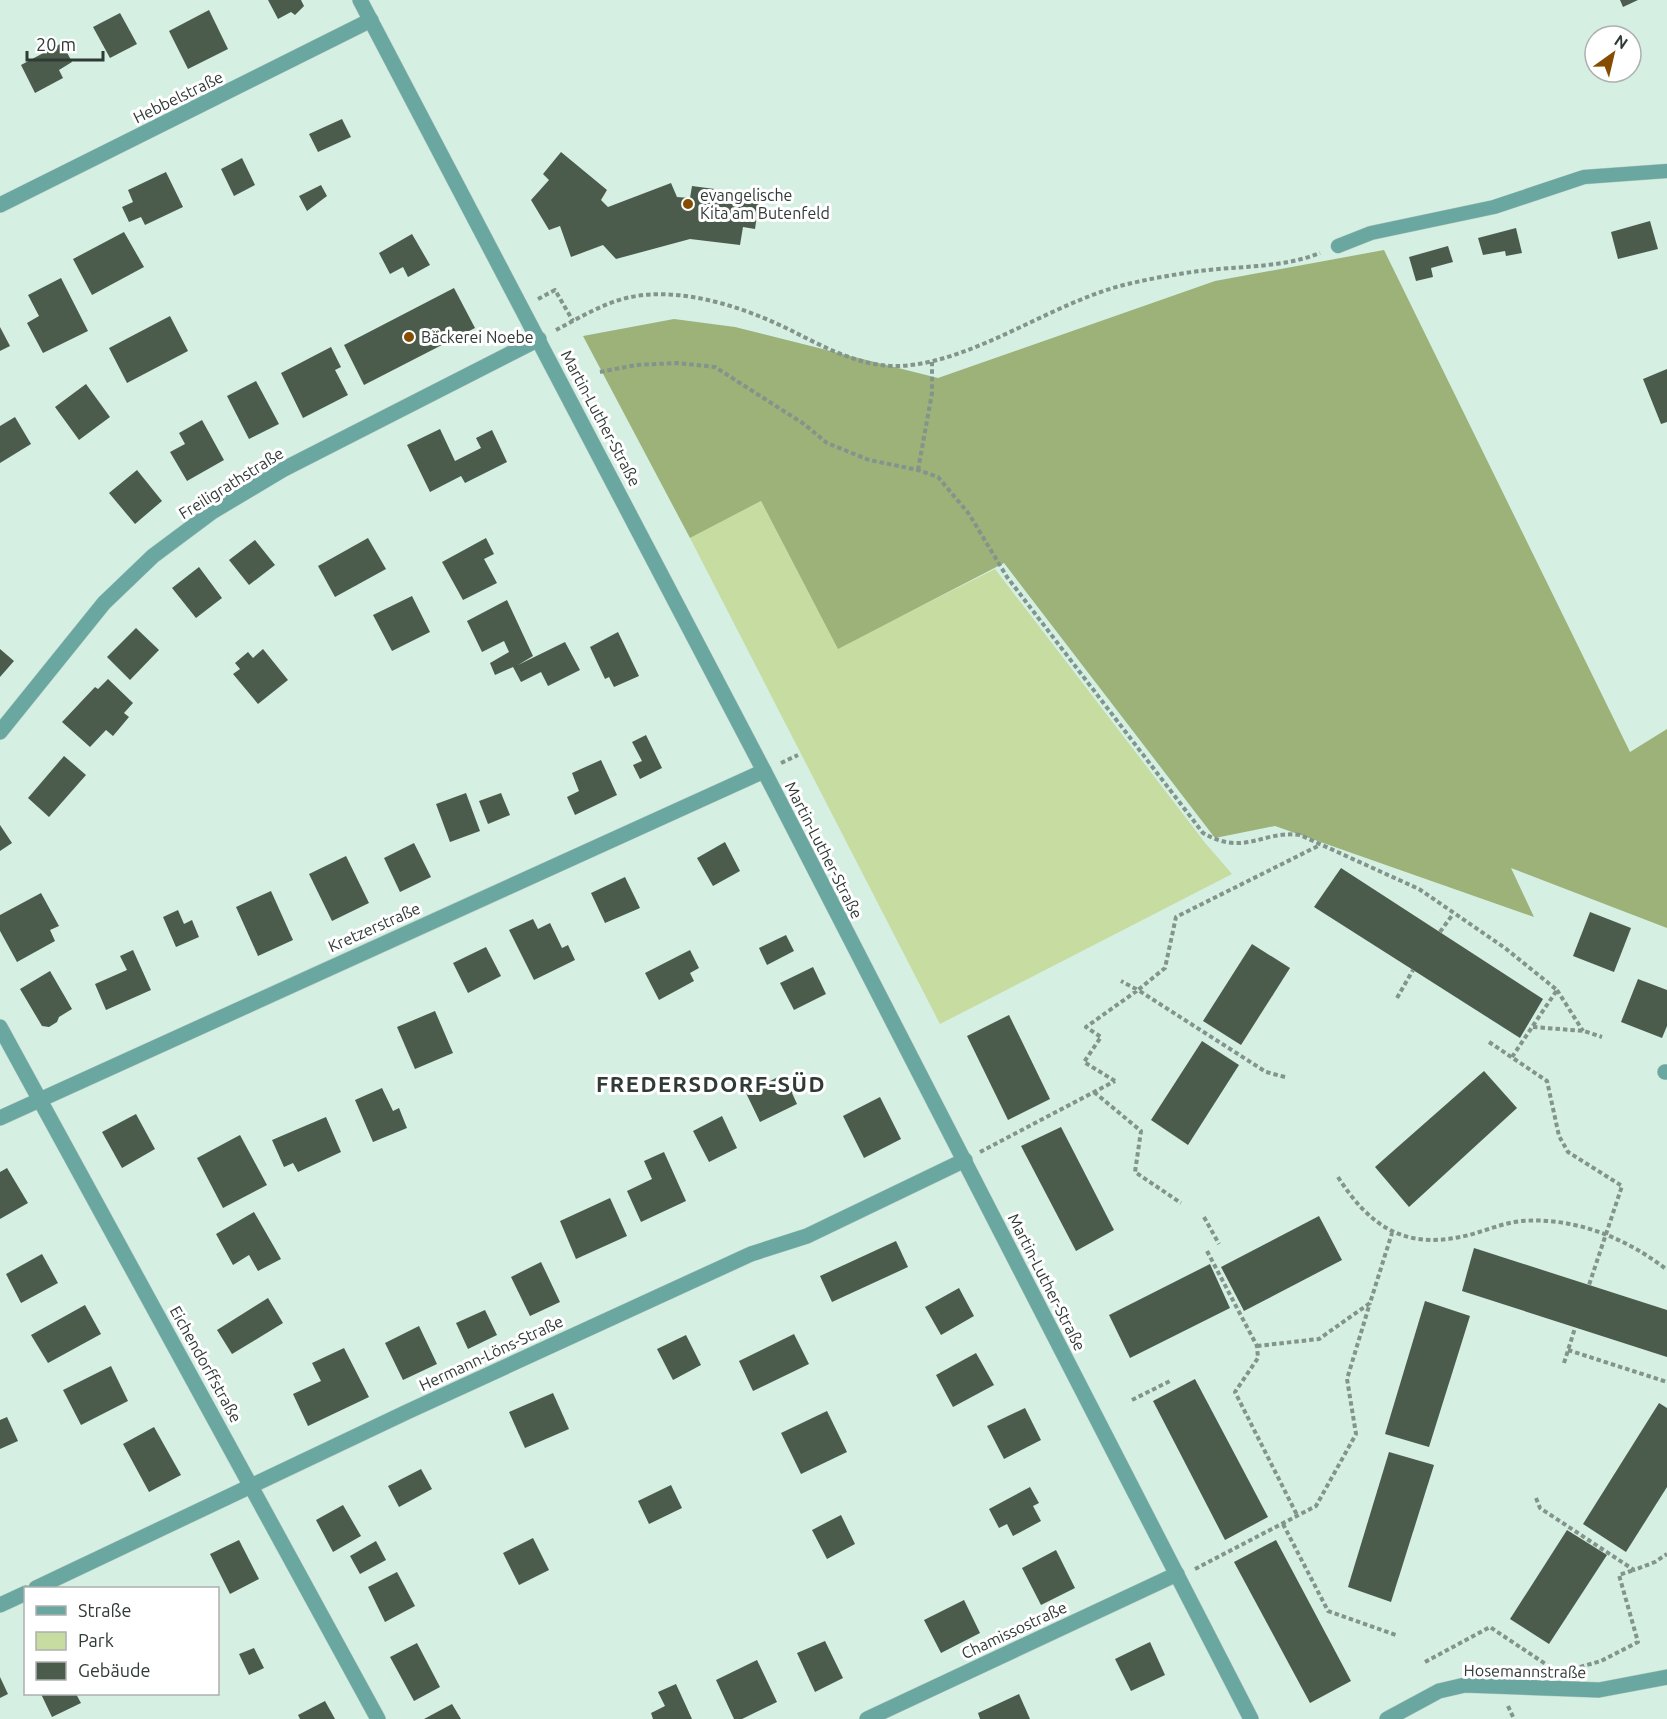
<svg xmlns="http://www.w3.org/2000/svg" width="1667" height="1719" font-family="Ubuntu,sans-serif">
	<style>
		.green { fill: #c6dca0 }
		.forest { fill: #9cb278 }
		.building { fill: #4c5c4c }
		.lines { fill: none; stroke-linecap: round; stroke-linejoin: round }
		.lane-casing { stroke: #b4cbc0; stroke-width: 15 }
		.street-casing { stroke: #b4cbc0; stroke-width: 16 }
		.path { stroke: #82948c; stroke-width: 4; stroke-dasharray: 4.5 3; stroke-linecap: butt }
		.lane { stroke: #6aa7a0; stroke-width: 14 }
		.street { stroke: #6aa7a0; stroke-width: 15 }
		.poi-dot { fill: #864d00; stroke: #fff; stroke-width: 2 }
		.labels { text-anchor: middle; dominant-baseline: central; stroke-width: 6; stroke-linejoin: round; paint-order: stroke }
		.street-label { font-size: 16px; fill: #303a36; stroke: #fff }
		.poi-label { font-size: 16px; fill: #303a36; stroke: #fff; text-anchor: start }
		.district-label { font-size: 22px; font-weight: bold; letter-spacing: 1.5px; fill: #303a36; stroke: #fff }
	</style>
	<rect width="100%" height="100%" fill="#d5efe3"/>
	<polygon class="green" points="761,501 838,648 995,569 1206,844 1232,874 940,1024 690,538"/>
	<polygon class="forest" points="1384,250 1630,752 1667,729 1667,928 1511,868 1534,917 1275,826 1215,838 1004,563 838,649 761,501 690,538 583,336 674,319 735,327 938,378 1215,281"/>
	<g class="building">
		<polygon points="268,0 301,0 304,6 295,15 291,12 278,19"/>
		<polygon points="1620,0 1638,0 1623,7"/>
		<polygon points="209,10 228,49 188,69 169,31"/>
		<polygon points="120,13 137,44 110,58 93,27"/>
		<polygon points="62,43 72,62 59,70 63,78 35,93 21,65"/>
		<polygon points="342,119 351,137 318,152 309,134"/>
		<polygon points="561,152 607,190 601,200 608,207 671,183 677,197 690,198 692,186 760,195 755,229 743,227 740,245 690,239 616,259 603,245 571,257 560,226 549,230 531,200 549,180 543,174"/>
		<polygon points="242,158 255,185 234,196 221,169"/>
		<polygon points="166,172 183,207 145,225 141,217 129,222 122,207 133,202 128,190"/>
		<polygon points="321,185 327,196 307,211 299,196"/>
		<polygon points="1650,221 1658,249 1618,259 1611,232"/>
		<polygon points="1516,228 1522,253 1506,256 1505,251 1483,255 1478,238"/>
		<polygon points="124,232 144,267 92,295 73,259"/>
		<polygon points="412,234 430,265 408,277 403,267 390,274 379,253"/>
		<polygon points="1448,246 1453,262 1431,268 1433,277 1416,281 1409,257"/>
		<polygon points="61,278 88,331 43,353 27,323 39,316 28,295"/>
		<polygon points="454,288 475,328 364,385 344,345"/>
		<polygon points="170,316 188,351 127,383 109,348"/>
		<polygon points="0,327 10,346 0,351"/>
		<polygon points="331,347 341,367 335,370 348,395 303,418 281,373"/>
		<polygon points="1667,369 1667,422 1661,424 1643,379"/>
		<polygon points="256,381 279,424 249,439 227,396"/>
		<polygon points="86,384 110,417 79,440 55,407"/>
		<polygon points="15,417 31,444 0,463 0,426"/>
		<polygon points="202,420 224,460 187,481 170,452 185,444 179,433"/>
		<polygon points="440,429 455,461 481,448 476,438 492,430 507,462 465,483 461,476 430,492 407,445"/>
		<polygon points="137,470 162,501 135,524 109,493"/>
		<polygon points="368,538 386,569 335,597 318,566"/>
		<polygon points="486,538 494,554 484,559 497,583 463,600 442,562"/>
		<polygon points="255,540 275,565 249,585 229,560"/>
		<polygon points="199,567 222,598 196,618 172,588"/>
		<polygon points="412,596 430,632 392,651 373,615"/>
		<polygon points="507,600 533,656 518,665 565,642 580,670 548,686 541,672 521,682 513,667 495,675 490,663 509,652 504,641 482,652 467,621"/>
		<polygon points="136,628 159,650 130,680 107,657"/>
		<polygon points="618,632 639,676 614,687 609,677 605,679 590,647"/>
		<polygon points="0,649 14,661 0,677"/>
		<polygon points="263,649 288,680 258,704 233,674 240,669 235,663 248,652 253,658"/>
		<polygon points="108,679 133,703 124,713 129,717 113,736 106,730 90,747 62,722 95,687 98,689"/>
		<polygon points="646,735 662,768 640,779 633,765 642,761 632,742"/>
		<polygon points="64,756 86,775 49,817 28,798"/>
		<polygon points="601,760 617,795 575,815 567,797 579,791 572,773"/>
		<polygon points="466,793 480,831 450,842 436,804"/>
		<polygon points="501,793 510,815 488,824 479,801"/>
		<polygon points="0,825 12,843 0,851"/>
		<polygon points="725,842 740,871 713,886 697,858"/>
		<polygon points="414,843 431,877 400,892 384,858"/>
		<polygon points="346,856 369,903 332,921 309,874"/>
		<polygon points="1341,868 1543,999 1520,1038 1314,907"/>
		<polygon points="625,877 640,908 605,923 591,893"/>
		<polygon points="271,891 293,940 258,956 236,907"/>
		<polygon points="41,893 59,926 50,930 55,941 17,962 0,931 0,915"/>
		<polygon points="178,910 184,924 192,920 199,937 176,947 163,917"/>
		<polygon points="1590,912 1631,928 1614,972 1573,956"/>
		<polygon points="533,919 538,929 550,923 562,948 568,945 575,960 534,980 509,930"/>
		<polygon points="786,935 794,951 767,965 759,948"/>
		<polygon points="1252,944 1290,968 1241,1045 1203,1021"/>
		<polygon points="486,947 501,976 468,993 453,963"/>
		<polygon points="133,950 151,990 106,1010 95,984 127,970 120,956"/>
		<polygon points="690,950 699,968 690,973 694,981 659,1000 645,973"/>
		<polygon points="813,967 826,994 794,1010 780,983"/>
		<polygon points="50,971 72,1009 59,1017 57,1022 49,1027 42,1026 20,989"/>
		<polygon points="1638,979 1667,990 1667,1026 1662,1038 1621,1022"/>
		<polygon points="435,1011 453,1053 415,1069 397,1027"/>
		<polygon points="1009,1015 1050,1099 1008,1120 967,1036"/>
		<polygon points="1202,1041 1239,1065 1188,1145 1151,1120"/>
		<polygon points="1484,1071 1517,1108 1409,1207 1375,1167"/>
		<polygon points="795,1074 802,1088 792,1093 797,1104 760,1122 746,1093 782,1075 784,1079"/>
		<polygon points="382,1088 393,1111 399,1108 407,1128 373,1142 355,1100"/>
		<polygon points="880,1097 901,1139 864,1158 843,1116"/>
		<polygon points="136,1114 155,1149 122,1168 102,1132"/>
		<polygon points="722,1116 737,1148 709,1162 693,1131"/>
		<polygon points="326,1117 341,1152 298,1172 293,1163 284,1167 272,1140"/>
		<polygon points="1061,1127 1114,1230 1076,1251 1021,1146"/>
		<polygon points="240,1135 267,1185 223,1208 197,1158"/>
		<polygon points="664,1152 686,1201 641,1222 627,1191 652,1179 644,1161"/>
		<polygon points="7,1168 28,1203 0,1219 0,1172"/>
		<polygon points="610,1198 627,1236 576,1259 560,1221"/>
		<polygon points="254,1212 281,1259 258,1271 249,1255 233,1265 216,1234"/>
		<polygon points="1319,1216 1342,1260 1244,1311 1221,1267"/>
		<polygon points="896,1241 908,1267 832,1302 820,1276"/>
		<polygon points="1474,1248 1667,1310 1667,1357 1462,1291"/>
		<polygon points="42,1254 58,1283 21,1303 6,1274"/>
		<polygon points="541,1262 560,1302 530,1316 511,1277"/>
		<polygon points="1210,1264 1230,1308 1130,1358 1109,1315"/>
		<polygon points="959,1288 974,1316 941,1335 925,1307"/>
		<polygon points="268,1298 283,1323 232,1354 217,1330"/>
		<polygon points="1425,1301 1470,1316 1429,1447 1385,1434"/>
		<polygon points="85,1305 101,1334 48,1363 31,1335"/>
		<polygon points="485,1310 497,1335 468,1349 456,1323"/>
		<polygon points="419,1326 437,1364 403,1380 385,1343"/>
		<polygon points="794,1334 809,1364 753,1391 739,1361"/>
		<polygon points="686,1335 701,1365 673,1380 657,1349"/>
		<polygon points="344,1348 369,1397 308,1426 293,1394 321,1381 312,1363"/>
		<polygon points="976,1353 994,1385 953,1407 936,1375"/>
		<polygon points="111,1366 128,1401 81,1425 63,1390"/>
		<polygon points="1195,1379 1268,1517 1225,1540 1153,1401"/>
		<polygon points="553,1393 569,1429 525,1448 509,1412"/>
		<polygon points="1659,1403 1667,1408 1667,1487 1626,1552 1583,1524"/>
		<polygon points="1025,1408 1041,1440 1004,1459 987,1426"/>
		<polygon points="827,1411 847,1452 801,1474 781,1433"/>
		<polygon points="7,1417 18,1441 0,1449 0,1420"/>
		<polygon points="154,1427 181,1475 149,1492 123,1444"/>
		<polygon points="1389,1452 1434,1465 1391,1602 1348,1587"/>
		<polygon points="421,1469 432,1489 399,1507 388,1486"/>
		<polygon points="671,1485 682,1508 649,1524 638,1501"/>
		<polygon points="1030,1487 1039,1503 1033,1506 1041,1521 1013,1536 1007,1524 999,1528 989,1509"/>
		<polygon points="343,1505 361,1536 333,1552 316,1520"/>
		<polygon points="841,1515 855,1544 827,1559 812,1530"/>
		<polygon points="1567,1530 1607,1555 1549,1644 1510,1619"/>
		<polygon points="533,1538 549,1570 519,1585 503,1553"/>
		<polygon points="239,1540 259,1579 230,1594 210,1554"/>
		<polygon points="1276,1540 1351,1681 1310,1703 1234,1562"/>
		<polygon points="376,1541 386,1560 360,1574 350,1556"/>
		<polygon points="1056,1550 1075,1588 1041,1605 1022,1568"/>
		<polygon points="397,1572 415,1606 385,1622 368,1587"/>
		<polygon points="964,1600 980,1633 941,1653 924,1620"/>
		<polygon points="825,1641 843,1678 815,1692 797,1653"/>
		<polygon points="1150,1642 1165,1675 1131,1691 1115,1659"/>
		<polygon points="417,1643 440,1687 414,1701 390,1657"/>
		<polygon points="254,1648 264,1668 249,1675 239,1654"/>
		<polygon points="757,1660 777,1702 742,1719 734,1719 716,1680"/>
		<polygon points="0,1677 8,1694 0,1698"/>
		<polygon points="676,1684 692,1719 653,1719 651,1713 665,1706 658,1692"/>
		<polygon points="41,1694 76,1694 81,1703 52,1717"/>
		<polygon points="1019,1694 1030,1719 980,1719 978,1713"/>
		<polygon points="325,1701 335,1719 300,1719 298,1715"/>
		<polygon points="452,1704 461,1719 424,1719"/>
	</g>
	<g class="lines">
		<g class="lane-casing">
			<polyline id="lane" points="1338,246 1371,233 1494,207 1584,177 1667,171"/>
		</g>
		<g class="street-casing">
			<g id="street">
				<polyline points="360,0 764,771 1251,1719"/>
				<polyline points="0,205 371,20"/>
				<polyline points="0,732 104,603 153,556 212,512 284,469 539,339"/>
				<polyline points="0,1027 378,1719"/>
				<polyline points="1665,1072 1667,1072"/>
				<polyline points="0,1118 764,771"/>
				<polyline points="36,1588 409,1411 751,1254 807,1236 965,1160"/>
				<polyline points="0,1605 26,1593"/>
				<polyline points="867,1719 1177,1574"/>
				<polyline points="1387,1719 1439,1691 1465,1685 1599,1690 1667,1677"/>
			</g>
		</g>
		<g class="path">
			<polyline points="538,299 555,290 573,321"/>
			<path d="M 556,330 C 579,318 605,302 631,297 C 683,286 750,309 796,333 C 828,349 862,367 899,366 C 975,363 1054,300 1132,283 C 1154,278 1177,274 1199,271 C 1238,266 1283,268 1320,253"/>
			<path d="M 600,372 L 636,365 L 677,363 L 715,367 L 804,424 L 827,443 L 869,460 L 918,470 L 938,477 L 969,514 L 1007,577 L 1203,833 C 1245,857 1262,830 1300,835 L 1419,889 L 1505,948 L 1557,990 L 1512,1057"/>
			<polyline points="918,470 932,393 932,362"/>
			<polyline points="781,763 798,755"/>
			<polyline points="1440,932 1453,914"/>
			<polyline points="1557,990 1583,1031"/>
			<polyline points="1397,998 1413,970"/>
			<polyline points="1533,1027 1584,1031 1602,1037"/>
			<polyline points="1489,1042 1547,1081 1559,1136 1568,1152 1622,1186 1589,1285"/>
			<polyline points="1285,1077 1266,1072 1138,990 1165,968 1176,917 1318,846"/>
			<polyline points="1115,1081 1084,1062 1101,1037 1086,1027 1138,990 1121,981"/>
			<polyline points="1094,1092 1141,1131 1135,1172 1181,1203"/>
			<polyline points="980,1152 1115,1081"/>
			<path d="M 1338,1177 C 1368,1224 1402,1249 1460,1237 C 1481,1233 1501,1223 1522,1221 C 1574,1217 1627,1238 1667,1270"/>
			<polyline points="1204,1217 1219,1244"/>
			<polyline points="1207,1251 1257,1346 1258,1358 1235,1392 1297,1515"/>
			<polyline points="1257,1346 1319,1339 1370,1303 1392,1233"/>
			<polyline points="1568,1350 1667,1382"/>
			<polyline points="1564,1363 1575,1328"/>
			<polyline points="1132,1400 1172,1380"/>
			<polyline points="1536,1498 1540,1508 1634,1570 1655,1562 1667,1554"/>
			<polyline points="1283,1524 1328,1611 1396,1635"/>
			<polyline points="1195,1569 1316,1506 1356,1434 1347,1379 1370,1303"/>
			<polyline points="1425,1662 1490,1627 1550,1667"/>
			<polyline points="1580,1667 1601,1661 1638,1642 1619,1575 1634,1570"/>
			<polyline points="1508,1706 1514,1719"/>
		</g>
		<use href="#lane" class="lane"/>
		<use href="#street" class="street"/>
	</g>
	<g class="poi-dot">
		<circle cx="688" cy="204" r="6"/>
		<circle cx="409" cy="337" r="6"/>
	</g>
	<g class="labels">
		<g class="street-label">
			<text transform="translate(178 97) rotate(-26)">Hebbelstraße</text>
			<text transform="translate(601 418) rotate(62)">Martin-Luther-Straße</text>
			<text transform="translate(231 483) rotate(-32)">Freiligrathstraße</text>
			<text transform="translate(824 850) rotate(63)">Martin-Luther-Straße</text>
			<text transform="translate(374 927) rotate(-24)">Kretzerstraße</text>
			<text transform="translate(1047 1282) rotate(63)">Martin-Luther-Straße</text>
			<text transform="translate(491 1353) rotate(-25)">Hermann-Löns-Straße</text>
			<text transform="translate(206 1364) rotate(61)">Eichendorffstraße</text>
			<text transform="translate(1014 1630) rotate(-25)">Chamissostraße</text>
			<text transform="translate(1525 1671) rotate(1)">Hosemannstraße</text>
		</g>
		<g class="poi-label">
			<text x="700" y="195">evangelische<tspan x="700" dy="18">Kita am Butenfeld</tspan></text>
			<text x="421" y="337">Bäckerei Noebe</text>
		</g>
		<g class="district-label">
			<text x="711" y="1083">FREDERSDORF-SÜD</text>
		</g>
	</g>
	<rect x="24" y="1587" width="195" height="108" fill="#ffffff" stroke="#acb0af" stroke-width="1.5"/>
	<rect x="36" y="1606" width="30" height="9" fill="#6aa7a0" stroke="#acb0af" stroke-width="1.5"/>
	<text x="78" y="1617" font-size="18" fill="#303a36">Straße</text>
	<rect x="36" y="1632" width="30" height="18" fill="#c6dca0" stroke="#acb0af" stroke-width="1.5"/>
	<text x="78" y="1647" font-size="18" fill="#303a36">Park</text>
	<rect x="36" y="1662" width="30" height="18" fill="#4c5c4c" stroke="#acb0af" stroke-width="1.5"/>
	<text x="78" y="1677" font-size="18" fill="#303a36">Gebäude</text>
	<g transform="translate(1613 54) rotate(34)"><circle r="28" fill="#ffffff" stroke="#acb0af" stroke-width="1.5"/>
	<path d="M0-4.5L10 22L0 15L-10 22Z" fill="#864d00"/>
	<text y="-9" font-size="16" font-weight="bold" text-anchor="middle" fill="#303a36">N</text>
	</g>
	<path d="M27 51v9h76v-9" fill="none" stroke="#303a36" stroke-width="3"/>
	<text x="36" y="51" font-size="18" fill="#303a36" stroke="#ffffff" stroke-width="4.5" paint-order="stroke">20 m</text>
</svg>
